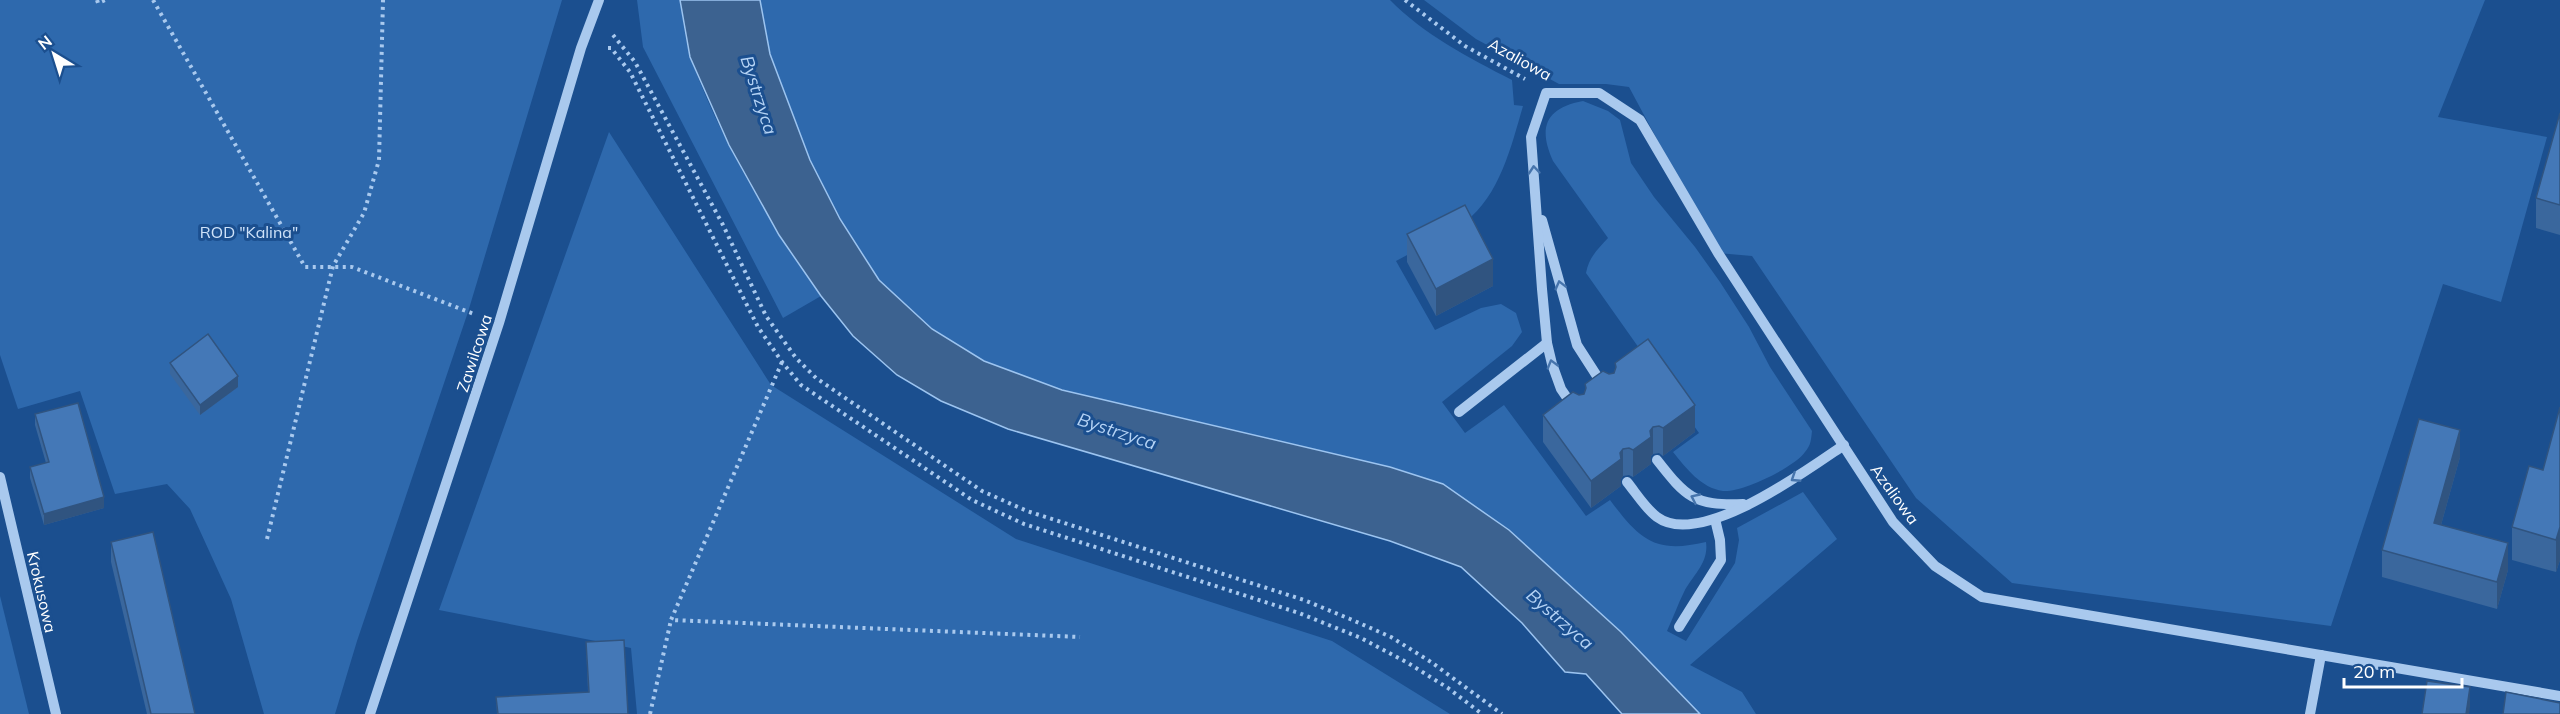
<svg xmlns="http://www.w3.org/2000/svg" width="2560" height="714" font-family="Mulish,sans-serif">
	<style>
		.green { fill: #2e69ad }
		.water { fill: #3c6290; stroke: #9cc4f0; stroke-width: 1.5 }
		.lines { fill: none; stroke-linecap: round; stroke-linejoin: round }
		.path { stroke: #a9c9ee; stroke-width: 4; stroke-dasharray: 3 4.5; stroke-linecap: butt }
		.minor { stroke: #a9c9ee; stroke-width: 10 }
		.wall { fill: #3a679d }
		.shaded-wall { fill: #305480 }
		.building { fill: #4478b7; stroke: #305480; stroke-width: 1.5 }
		.oneway { stroke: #4674ac }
		.labels { text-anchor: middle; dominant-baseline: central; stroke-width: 6; stroke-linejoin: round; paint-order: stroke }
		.street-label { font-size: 16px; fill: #fff; stroke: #1b4f8f }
		.park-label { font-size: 16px; fill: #cfe3fa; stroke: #1b4f8f }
		.water-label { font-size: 18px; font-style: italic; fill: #b5d3f5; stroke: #1b4f8f }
	</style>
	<rect width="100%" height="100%" fill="#1b4f8f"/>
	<g class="green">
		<polygon points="0,0 562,0 468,312 357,641 335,714 264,714 231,599 190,509 167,484 115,494 80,391 18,409 0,355"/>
		<path d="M 637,0 L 680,0 C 683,19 685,40 691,59 C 722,144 770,222 821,296 L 783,318 L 643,47 Z"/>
		<path d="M 760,0 L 1390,0 C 1423,34 1469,58 1512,80 L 1514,105 L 1523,106 C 1511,147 1500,195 1465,222 C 1445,238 1419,248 1396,261 L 1435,330 L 1481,308 L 1501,304 L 1516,313 L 1522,332 L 1512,346 L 1442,402 L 1465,433 L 1504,405 L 1586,516 L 1610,500 C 1640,540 1655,554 1706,542 C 1709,563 1693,575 1684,592 C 1678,604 1673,618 1667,631 L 1686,641 L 1735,563 L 1739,540 L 1737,528 L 1803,492 L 1837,539 L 1690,665 L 1742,692 L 1756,714 L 1700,714 L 1621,632 L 1509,530 L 1443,484 L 1390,467 L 1062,390 L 984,361 L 932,329 L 879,280 L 840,219 L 810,160 L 770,54 Z"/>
		<polygon points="1424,0 2485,0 2438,117 2547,137 2501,302 2443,284 2331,626 2012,583 1916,498 1752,256 1718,253 1629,87 1606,84 1559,84 1476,39"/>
		<path d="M 1583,101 L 1608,111 L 1620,120 L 1631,163 L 1654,197 L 1695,247 L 1720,282 L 1749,327 L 1770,367 L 1812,431 C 1811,440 1811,445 1805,452 C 1795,467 1741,493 1723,491 C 1701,488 1686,468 1673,452 L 1699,433 L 1586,273 C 1589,257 1598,249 1608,238 L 1553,161 C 1538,128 1545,108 1583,101 Z"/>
		<polygon points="609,132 771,385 1016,539 1332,641 1450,714 637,714 631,648 439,610"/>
		<polygon points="0,596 29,714 0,714"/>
	</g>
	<polygon class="water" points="680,0 760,0 770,54 810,160 840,219 879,280 932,329 984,361 1062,390 1390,467 1443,484 1509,530 1621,632 1700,714 1622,714 1586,674 1565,672 1522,623 1461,567 1390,541 1008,429 941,401 897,375 853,336 821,296 779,235 729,145 690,57"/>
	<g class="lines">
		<g class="path">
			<polyline points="97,0 98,3 105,0"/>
			<polyline points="153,0 305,267 352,267 474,314"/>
			<polyline points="1405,0 1465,46 1525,79"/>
			<polyline points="613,35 635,62 723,225 766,316 796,358 816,378 982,491 1027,511 1304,600 1350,619 1391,637 1431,662 1502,714"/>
			<polyline points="608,48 611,48 630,72 758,327 782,362 801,385 972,500 1024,524 1299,613 1361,638 1408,663 1448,688 1482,714"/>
			<polyline points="782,362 671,620 1080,637"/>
			<polyline points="267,539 333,266 364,213 379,160 383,0"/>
			<polyline points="650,714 671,620"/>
		</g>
		<g class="minor">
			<polyline points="1542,220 1577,345 1604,387"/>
			<polyline points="1574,408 1561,389 1552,364 1547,343 1542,289 1531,137 1546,93 1599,93 1640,120 1718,253 1893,522 1935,566 1982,597 2560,696"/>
			<polyline points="1459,412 1547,343"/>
			<path d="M 1657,460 C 1686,497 1694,506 1743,504"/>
			<polyline points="0,477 56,714"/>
			<path d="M 1627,482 C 1636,493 1645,508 1657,517 C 1700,549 1807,470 1844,445"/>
			<polyline points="1679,627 1721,560 1720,540 1715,519"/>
			<polyline points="370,714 499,323 581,48 599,0"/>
			<polyline points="2310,714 2321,655"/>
		</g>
	</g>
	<g class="wall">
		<polygon points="2560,113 2560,235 2536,228 2536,198"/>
		<polygon points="1407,234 1493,286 1436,316 1407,262"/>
		<polygon points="170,363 238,387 200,415 170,374"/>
		<polygon points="1615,363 1695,432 1663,456 1659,453 1653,454 1651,456 1651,464 1633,477 1629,475 1623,476 1621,479 1621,486 1591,508 1543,442 1543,415 1584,394 1585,390 1585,384 1614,373 1615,369"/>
		<polygon points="2560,407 2560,560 2556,572 2512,560 2512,527 2543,470"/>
		<polygon points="35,414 104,508 44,525 30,478 30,467 46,463 35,425"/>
		<polygon points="2460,457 2441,525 2508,570 2497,609 2382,577 2382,550"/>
		<polygon points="111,542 195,714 147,714 111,562"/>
		<polygon points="586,642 628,714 497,714 496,697 588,692"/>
	</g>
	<g class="shaded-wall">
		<polygon points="1493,259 1493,286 1436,316 1436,289"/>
		<polygon points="238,376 238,387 200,415 200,405"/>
		<polygon points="1695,405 1695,432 1663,456 1663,428"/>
		<polygon points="1653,427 1653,454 1651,456 1651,464 1633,477 1633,450"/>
		<polygon points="2460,430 2460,457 2434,550 2434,523"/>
		<polygon points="1623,449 1623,476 1621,479 1621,486 1591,508 1591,481"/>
		<polygon points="104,497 104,508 44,525 44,514"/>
		<polygon points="2560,527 2560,560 2556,572 2556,540"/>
		<polygon points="2508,543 2508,570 2497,609 2497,582"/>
		<polygon points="2470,687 2470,707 2469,714 2466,714"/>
	</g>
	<g class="building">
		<polygon points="2560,113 2560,205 2536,198"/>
		<polygon points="1465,205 1493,259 1436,289 1407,234"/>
		<polygon points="208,334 238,376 200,405 170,363"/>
		<polygon points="1648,339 1695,405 1663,428 1659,426 1653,427 1650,431 1651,437 1633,450 1629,448 1623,449 1620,453 1621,459 1591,481 1543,415 1573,392 1579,395 1584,394 1586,388 1585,384 1603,371 1609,374 1614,373 1616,367 1615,363"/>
		<polygon points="78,403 104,497 44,514 30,467 49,462 35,414"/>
		<polygon points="2560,407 2560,527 2556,540 2512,527 2529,466 2543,470"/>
		<polygon points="2419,419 2460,430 2434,523 2508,543 2497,582 2382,550"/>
		<polygon points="153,532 195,714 151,714 111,542"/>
		<polygon points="624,640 628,714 498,714 496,697 589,692 586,642"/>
		<polygon points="2427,681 2470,687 2466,714 2422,714"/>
		<polygon points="2506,692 2560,703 2560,714 2503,714"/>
	</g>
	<defs><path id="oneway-chevron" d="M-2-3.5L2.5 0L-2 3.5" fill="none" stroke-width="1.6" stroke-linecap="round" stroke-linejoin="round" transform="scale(1.5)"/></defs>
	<g class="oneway">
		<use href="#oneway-chevron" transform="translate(1534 170) rotate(-95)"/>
		<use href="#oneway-chevron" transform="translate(1560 285) rotate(-104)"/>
		<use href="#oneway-chevron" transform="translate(1552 364) rotate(-106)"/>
		<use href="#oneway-chevron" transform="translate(1795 478) rotate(147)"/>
		<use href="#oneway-chevron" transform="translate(1695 498) rotate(-155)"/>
	</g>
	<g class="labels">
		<g class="street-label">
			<text transform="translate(1520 59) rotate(29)">Azaliowa</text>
			<text transform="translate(474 353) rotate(-72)">Zawilcowa</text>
			<text transform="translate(1895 494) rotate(54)">Azaliowa</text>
			<text transform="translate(42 592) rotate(77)">Krokusowa</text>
		</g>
		<g class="park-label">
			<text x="249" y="232">ROD "Kalina"</text>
		</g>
		<g class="water-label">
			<text transform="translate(759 95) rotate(72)">Bystrzyca</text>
			<text transform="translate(1117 431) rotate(18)">Bystrzyca</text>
			<text transform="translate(1560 619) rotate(41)">Bystrzyca</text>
		</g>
	</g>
	<g transform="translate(54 54) rotate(322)" stroke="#1b4f8f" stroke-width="4.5" paint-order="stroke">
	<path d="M0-4.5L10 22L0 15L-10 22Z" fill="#ffffff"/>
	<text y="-9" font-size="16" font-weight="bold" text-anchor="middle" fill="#ffffff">N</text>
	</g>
	<path d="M2344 678v9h118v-9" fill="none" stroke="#ffffff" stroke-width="3"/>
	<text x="2353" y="678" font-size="18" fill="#ffffff" stroke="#1b4f8f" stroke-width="4.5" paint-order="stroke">20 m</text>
</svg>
